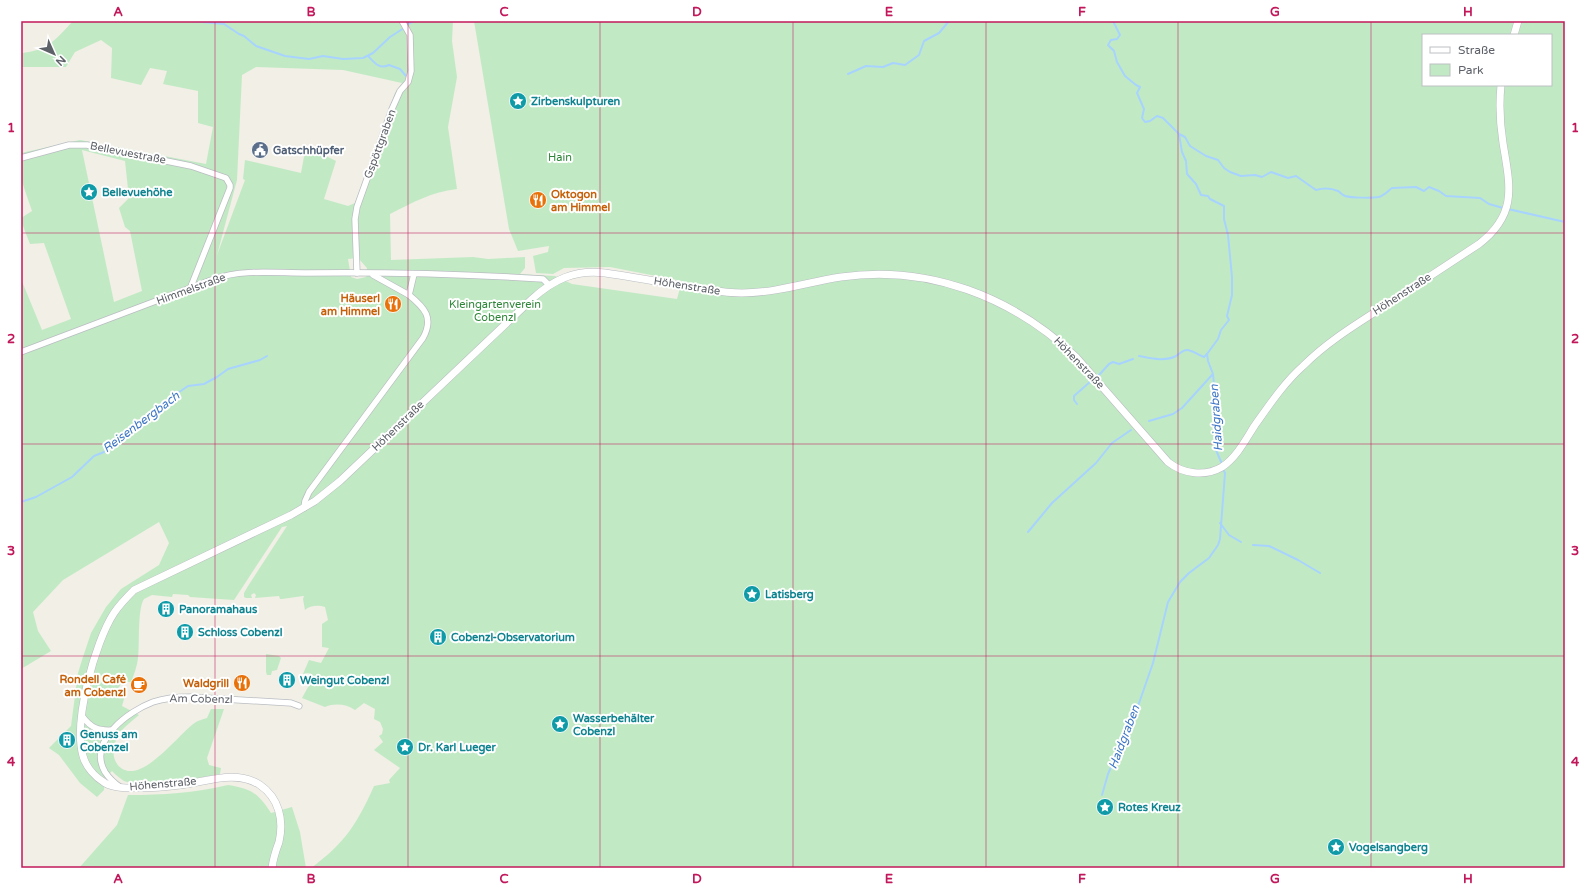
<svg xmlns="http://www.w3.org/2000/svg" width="1586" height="889" font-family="'Varela Round',sans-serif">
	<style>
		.green { fill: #c1eac4; fill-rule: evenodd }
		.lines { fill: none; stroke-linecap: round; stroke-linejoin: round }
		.stream { stroke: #a8d3ff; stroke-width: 2 }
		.minor-casing { stroke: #babdc2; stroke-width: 7 }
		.tertiary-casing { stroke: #babdc2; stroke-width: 8 }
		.minor { stroke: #fff; stroke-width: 5.5 }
		.tertiary { stroke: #fff; stroke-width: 7 }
		.grid { fill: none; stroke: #c2185b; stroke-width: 1; stroke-opacity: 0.55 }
		.labels { text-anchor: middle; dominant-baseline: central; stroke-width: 4; stroke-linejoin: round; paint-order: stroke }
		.culture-label { font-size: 11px; font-weight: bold; fill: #0d838f; stroke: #fff; text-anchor: start }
		.street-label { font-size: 11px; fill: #5d6168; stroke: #fff }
		.service-label { font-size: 11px; font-weight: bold; fill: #4e5e75; stroke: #fff; text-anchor: start }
		.park-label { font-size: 11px; fill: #2e8638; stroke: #fff }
		.food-label { font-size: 11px; font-weight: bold; fill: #c56008; stroke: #fff; text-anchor: end }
		.water-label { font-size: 12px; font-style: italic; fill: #3d76c5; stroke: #fff }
		.neatline { fill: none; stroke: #c2185b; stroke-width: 1.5 }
		.grid-label { font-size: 13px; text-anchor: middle; font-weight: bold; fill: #c2185b }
	</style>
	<rect width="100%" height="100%" fill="#f1efe6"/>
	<g class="green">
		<path d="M 73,21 L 453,21 L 452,41 L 457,77 L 448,127 L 457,189 C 431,192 414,202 390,214 L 391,260 L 473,257 L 488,259 L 525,257 L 525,268 L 520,274 L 555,276 L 572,284 L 677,299 L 682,281 L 610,267 L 564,268 L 553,274 L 536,273 L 533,256 L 548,252 L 549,246 L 518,251 L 509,229 L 474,21 L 1565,21 L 1565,868 L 311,868 C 345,843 357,824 374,786 L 390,783 L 389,780 L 400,768 L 374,750 L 383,742 L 379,736 L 382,734 L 383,729 L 380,722 L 374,719 L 375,709 L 364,703 L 355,710 C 346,704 335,703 325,707 L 302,698 L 313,678 L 311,674 L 308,673 L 303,674 L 309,660 L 321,663 L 329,648 L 322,647 L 322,624 L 328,620 L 325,607 C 319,605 310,605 305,610 L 303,599 L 304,596 L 303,596 L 282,599 L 280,599 L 279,596 L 255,598 L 256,595 L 254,593 L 251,595 L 252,598 L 246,598 L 244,597 L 244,593 L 248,586 L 287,526 L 282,527 L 234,600 L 190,597 L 188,595 L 173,594 L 172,597 L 152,595 L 144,599 C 137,610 140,644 138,658 C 137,667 134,674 131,682 L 123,682 C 116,688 118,694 124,699 L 122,706 L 139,715 C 134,719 128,724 123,729 C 114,739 108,758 121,768 C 143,784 179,733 196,722 C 199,720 204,719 207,718 L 211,709 L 224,709 L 207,758 L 209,765 L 221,768 L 220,774 C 202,778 138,788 124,781 C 119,778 115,774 112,771 L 105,778 L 104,790 L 97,797 L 80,783 L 59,755 L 49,748 L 71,726 L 78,673 L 82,660 L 91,633 L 106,607 L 121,589 L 159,565 L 169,543 L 159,522 L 63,580 L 33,612 L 38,631 L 51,651 L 21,669 L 21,279 L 42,330 L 71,319 L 44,243 L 30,244 L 21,221 L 21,218 L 32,211 L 21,179 L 21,153 L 80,140 L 206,164 L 213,127 L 198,123 L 198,91 L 163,84 L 167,71 L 150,68 L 141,85 L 111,78 L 112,48 L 101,40 L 75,52 L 66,67 L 21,67 L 21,53 C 48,51 56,39 73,21 ZM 1423,35 L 1551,35 L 1551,85 L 1423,85 ZM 256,67 L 343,70 L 402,83 L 395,93 L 355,203 L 348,206 L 324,199 L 336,161 L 306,146 L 301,173 L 245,160 L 243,179 L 245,180 L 217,255 L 237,180 L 242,75 ZM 82,150 L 125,161 L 129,198 L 119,208 L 125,227 L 130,231 L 142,291 L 114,302 ZM 358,258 L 367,268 L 366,277 L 357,279 L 351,277 L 348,259 Z"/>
		<polygon points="266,654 279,656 281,658 277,670 272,671 271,675 267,675 266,672"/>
		<path d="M 228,785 C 252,789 258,793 271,813 L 292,807 L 300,832 L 306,868 L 79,868 L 117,825 L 128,795 C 164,795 193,793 228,785 Z"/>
	</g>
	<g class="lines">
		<g class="stream">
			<polyline points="191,21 224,24 239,34 244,36 256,46 285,56 309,59 323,56 343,59 363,58 373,53 390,37 404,28"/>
			<path d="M 1113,21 L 1120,35 L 1117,39 L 1111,40 L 1108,45 L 1114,51 L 1117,62 L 1125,76 L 1136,85 L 1140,87 L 1137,93 L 1144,109 L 1142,118 L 1145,122 L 1150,121 L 1157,116 L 1163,118 L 1179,134 L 1185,137 L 1190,146 L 1206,156 L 1218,160 L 1224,168 L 1230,172 L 1241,176 L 1255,175 L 1262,177 L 1271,172 L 1288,178 L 1296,176 L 1316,190 C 1323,188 1331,188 1338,191 C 1340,192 1342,195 1345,196 C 1352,198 1373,198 1379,197 C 1385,195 1388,191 1392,188 L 1416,187 L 1424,191 L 1429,187 L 1439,191 L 1446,196 L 1480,198 L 1489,204 L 1503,208"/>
			<polyline points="408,24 414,21"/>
			<path d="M 368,56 C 374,62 379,70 389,65 L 400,69 L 406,76"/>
			<polyline points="848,74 866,66 883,67 893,63 905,65 919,55 924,41 939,33 949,21"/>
			<polyline points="1179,134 1182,152 1186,161 1187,174 1196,184 1201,195 1208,196 1210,199 1224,206 1224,219 1228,235 1232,277 1232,295 1227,316 1229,320 1221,330 1218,339 1207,354 1208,361 1213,374 1217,417 1216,450 1222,464"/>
			<polyline points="1508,209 1565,222"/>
			<path d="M 1139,356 C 1150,358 1165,362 1176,356 C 1180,354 1182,350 1187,350 C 1192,350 1198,355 1204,357 L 1207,354"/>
			<polyline points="1099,375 1109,364 1113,362 1119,364 1133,359"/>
			<polyline points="1077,404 1074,400 1074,396 1091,381"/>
			<polyline points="1149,421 1173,414 1182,408 1212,375"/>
			<polyline points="21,502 36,497 72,477 94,456 104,452 118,439 157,410 172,397 188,386 204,384 217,377 228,369 260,360 267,356"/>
			<polyline points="1220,523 1229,535 1241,542"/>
			<polyline points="1028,532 1052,503 1096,463 1112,443 1131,430"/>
			<polyline points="1253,545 1269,546 1298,560 1320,573"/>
			<polyline points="1102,795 1108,774 1137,709 1153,663 1168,602 1180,582 1189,573 1209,558 1218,545 1220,539 1225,473 1223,469"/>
		</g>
		<g class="minor-casing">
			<g id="minor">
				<polyline points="21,158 69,145 87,145 191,166 226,178 230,185 230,188 190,289"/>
				<polyline points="357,273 355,219 357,207 392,109 400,91 408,82 411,71 410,35 402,21"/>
				<polyline points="373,275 409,295"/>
				<path d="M 21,352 L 214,279 C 242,269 275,273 305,273 C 384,272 464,274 543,279 L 549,285"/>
				<path d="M 304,508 L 305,501 L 309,492 L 423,338 C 434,318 425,308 409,295 L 414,274"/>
				<path d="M 82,716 C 91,728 98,731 113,730"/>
				<path d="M 120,787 C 114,783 109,778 105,772 C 87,741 129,711 153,702 C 165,698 178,697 190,697 L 291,703 L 299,706"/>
			</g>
		</g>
		<g class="tertiary-casing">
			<g id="tertiary">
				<polyline points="1514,35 1518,21"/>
				<path d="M 272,868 C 273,859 276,850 279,842 C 284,820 279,798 260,785 C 236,769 206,782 180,785 C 166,787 150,788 135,788 C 125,788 114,788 105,783 C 95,777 86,767 83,756 C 73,721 95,642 114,613 C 120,604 127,597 134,590 L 291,515 L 315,501 L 340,481 L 532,299 C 553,280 575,269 605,273 C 633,277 660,282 688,287 C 706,289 724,293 742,293 C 776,293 808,282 841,277 C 928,264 1013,297 1076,357 L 1168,462 C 1183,474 1205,477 1222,467 C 1237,457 1246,439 1255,425 C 1270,404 1284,383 1303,366 C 1327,342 1355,325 1383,307 C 1415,286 1447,265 1479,244 C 1518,214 1510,186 1503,143 C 1500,124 1499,105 1501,85"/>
			</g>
		</g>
		<use href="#minor" class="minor"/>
		<use href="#tertiary" class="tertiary"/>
	</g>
	<path class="grid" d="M 215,21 L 215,868M 408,21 L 408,868M 600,21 L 600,868M 793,21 L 793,868M 986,21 L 986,868M 1178,21 L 1178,868M 1371,21 L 1371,868M 21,233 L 1565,233M 21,444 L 1565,444M 21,656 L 1565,656"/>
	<defs>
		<g id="sight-disc" transform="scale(0.9)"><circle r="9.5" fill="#0f9aa8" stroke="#fff"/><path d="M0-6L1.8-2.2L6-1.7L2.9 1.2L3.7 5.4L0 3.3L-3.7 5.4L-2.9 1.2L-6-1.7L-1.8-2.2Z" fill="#fff"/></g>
		<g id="civic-disc" transform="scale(0.9)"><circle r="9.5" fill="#5c6f8a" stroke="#fff"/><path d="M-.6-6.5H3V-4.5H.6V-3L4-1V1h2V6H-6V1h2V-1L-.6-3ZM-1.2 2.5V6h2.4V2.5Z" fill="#fff"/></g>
		<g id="restaurant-disc" transform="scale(0.9)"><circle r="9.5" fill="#e8710a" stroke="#fff"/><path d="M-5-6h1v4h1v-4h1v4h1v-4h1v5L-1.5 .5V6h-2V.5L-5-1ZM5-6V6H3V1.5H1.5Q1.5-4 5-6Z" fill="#fff"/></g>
		<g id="building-disc" transform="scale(0.9)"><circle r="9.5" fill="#0f9aa8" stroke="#fff"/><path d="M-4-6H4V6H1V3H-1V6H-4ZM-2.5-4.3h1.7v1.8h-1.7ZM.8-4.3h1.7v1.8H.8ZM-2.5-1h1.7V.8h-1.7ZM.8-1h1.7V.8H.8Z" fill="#fff"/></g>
		<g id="cafe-disc" transform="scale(0.9)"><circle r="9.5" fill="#e8710a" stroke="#fff"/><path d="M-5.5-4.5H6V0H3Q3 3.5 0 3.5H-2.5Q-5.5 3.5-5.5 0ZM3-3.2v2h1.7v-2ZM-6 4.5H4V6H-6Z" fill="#fff"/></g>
	</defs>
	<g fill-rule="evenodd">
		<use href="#sight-disc" x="518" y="101"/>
		<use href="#civic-disc" x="260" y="150"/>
		<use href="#sight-disc" x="89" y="192"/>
		<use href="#restaurant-disc" x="538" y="200"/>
		<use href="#restaurant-disc" x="393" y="304"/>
		<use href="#sight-disc" x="752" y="594"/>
		<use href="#building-disc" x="166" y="609"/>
		<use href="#building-disc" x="185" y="632"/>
		<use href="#building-disc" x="438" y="637"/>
		<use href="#building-disc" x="287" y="680"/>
		<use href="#restaurant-disc" x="242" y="683"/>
		<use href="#cafe-disc" x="139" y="685"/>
		<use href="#sight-disc" x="560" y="724"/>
		<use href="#building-disc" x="67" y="740"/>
		<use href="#sight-disc" x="405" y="747"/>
		<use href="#sight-disc" x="1105" y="807"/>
		<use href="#sight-disc" x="1336" y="847"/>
	</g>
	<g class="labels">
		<g class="culture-label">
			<text x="531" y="101">Zirbenskulpturen</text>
			<text x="102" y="192">Bellevuehöhe</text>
			<text x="765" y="594">Latisberg</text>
			<text x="179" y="609">Panoramahaus</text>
			<text x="198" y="632">Schloss Cobenzl</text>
			<text x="451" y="637">Cobenzl-Observatorium</text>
			<text x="300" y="680">Weingut Cobenzl</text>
			<text x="573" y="718">Wasserbehälter<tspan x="573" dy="13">Cobenzl</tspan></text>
			<text x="80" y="734">Genuss am<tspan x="80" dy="13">Cobenzel</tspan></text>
			<text x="418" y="747">Dr. Karl Lueger</text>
			<text x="1118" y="807">Rotes Kreuz</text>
			<text x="1349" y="847">Vogelsangberg</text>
		</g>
		<g class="street-label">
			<text transform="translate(380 144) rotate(-70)">Gspöttgraben</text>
			<text transform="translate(128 153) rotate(11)">Bellevuestraße</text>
			<text transform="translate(687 286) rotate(9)">Höhenstraße</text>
			<text transform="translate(191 289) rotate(-20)">Himmelstraße</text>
			<text transform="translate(1402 294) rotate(-33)">Höhenstraße</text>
			<text transform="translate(1079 363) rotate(46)">Höhenstraße</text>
			<text transform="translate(398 426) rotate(-44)">Höhenstraße</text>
			<text transform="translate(201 699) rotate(1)">Am Cobenzl</text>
			<text transform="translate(163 784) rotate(-5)">Höhenstraße</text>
		</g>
		<g class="service-label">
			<text x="273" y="150">Gatschhüpfer</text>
		</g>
		<g class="park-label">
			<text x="560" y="157">Hain</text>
			<text x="495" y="304">Kleingartenverein<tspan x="495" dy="13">Cobenzl</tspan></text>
		</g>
		<g class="food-label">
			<text x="551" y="194" text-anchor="start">Oktogon<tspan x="551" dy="13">am Himmel</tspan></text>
			<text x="380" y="298">Häuserl<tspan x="380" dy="13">am Himmel</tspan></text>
			<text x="126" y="679">Rondell Café<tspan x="126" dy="13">am Cobenzl</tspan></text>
			<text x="229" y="683">Waldgrill</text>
		</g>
		<g class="water-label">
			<text transform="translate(1216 418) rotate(-94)">Haidgraben</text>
			<text transform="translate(141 422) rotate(-37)">Reisenbergbach</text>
			<text transform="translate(1124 737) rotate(-69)">Haidgraben</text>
		</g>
	</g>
	<rect width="1586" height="889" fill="none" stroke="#ffffff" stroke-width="44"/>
	<rect x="1422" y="34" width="130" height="52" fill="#ffffff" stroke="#bec0c3"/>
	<rect x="1430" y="47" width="20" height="6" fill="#ffffff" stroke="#bec0c3"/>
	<text x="1458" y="54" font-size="12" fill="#5d6168">Straße</text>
	<rect x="1430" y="64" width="20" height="12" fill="#c1eac4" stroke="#bec0c3"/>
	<text x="1458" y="74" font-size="12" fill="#5d6168">Park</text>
	<g transform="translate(54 54) rotate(135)" stroke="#ffffff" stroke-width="3" paint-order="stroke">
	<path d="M0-3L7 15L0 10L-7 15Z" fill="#5d6168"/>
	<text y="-6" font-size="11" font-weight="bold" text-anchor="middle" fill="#5d6168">N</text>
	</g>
	<rect x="22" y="22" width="1542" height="845" class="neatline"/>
	<g class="grid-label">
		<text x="118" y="16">A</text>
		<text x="311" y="16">B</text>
		<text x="504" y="16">C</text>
		<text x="697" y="16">D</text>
		<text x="889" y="16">E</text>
		<text x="1082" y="16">F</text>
		<text x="1275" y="16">G</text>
		<text x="1468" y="16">H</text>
		<text x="11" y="132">1</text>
		<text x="1575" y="132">1</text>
		<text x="11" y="343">2</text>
		<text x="1575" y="343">2</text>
		<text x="11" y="555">3</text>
		<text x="1575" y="555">3</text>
		<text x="11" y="766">4</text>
		<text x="1575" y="766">4</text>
		<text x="118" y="883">A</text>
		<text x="311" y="883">B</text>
		<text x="504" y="883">C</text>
		<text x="697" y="883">D</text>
		<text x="889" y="883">E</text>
		<text x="1082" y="883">F</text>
		<text x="1275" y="883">G</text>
		<text x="1468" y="883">H</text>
	</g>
</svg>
